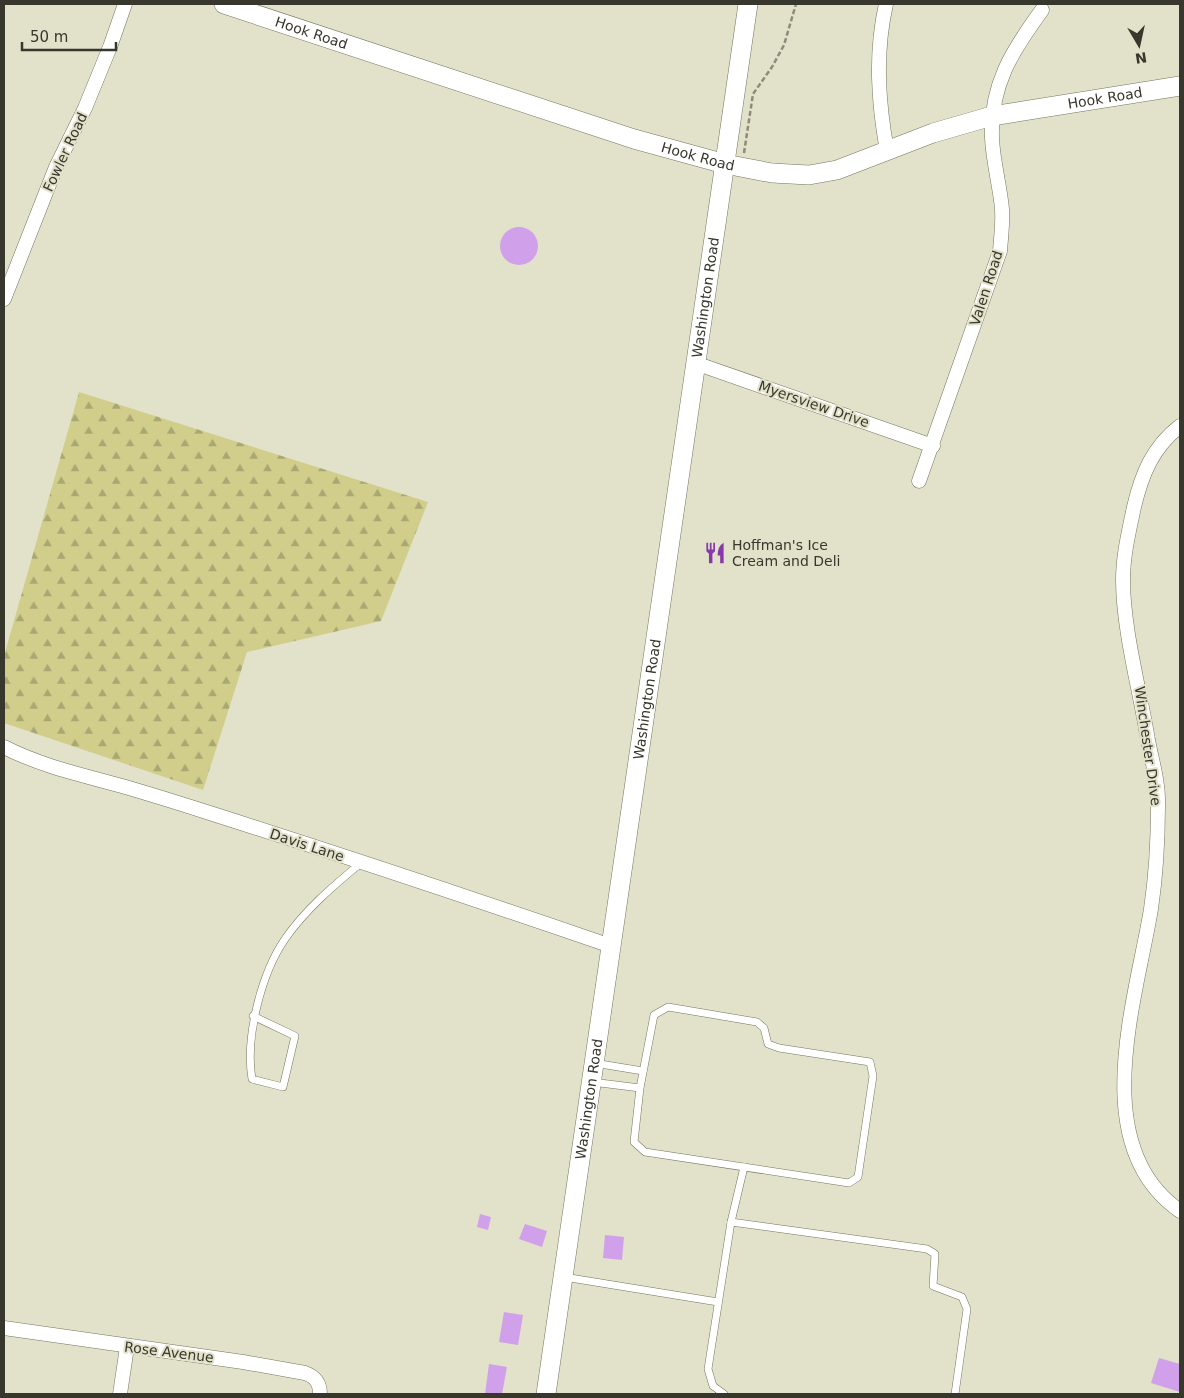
<svg xmlns="http://www.w3.org/2000/svg" width="1184" height="1398" font-family="'DejaVu Sans',sans-serif">
	<style>
		.forest { fill: url(#forest-firs) }
		.building { fill: #d1a0ea }
		.lines { fill: none; stroke-linecap: round; stroke-linejoin: round }
		.lane-casing { stroke: #75755f; stroke-width: 8 }
		.street-casing { stroke: #75755f; stroke-width: 15 }
		.secondary-casing { stroke: #75755f; stroke-width: 20 }
		.path { stroke: #8d8c7b; stroke-width: 2.5; stroke-dasharray: 5 2.5; stroke-linecap: butt }
		.lane { stroke: #fff; stroke-width: 7 }
		.street { stroke: #fff; stroke-width: 14 }
		.secondary { stroke: #fff; stroke-width: 19 }
		.labels { text-anchor: middle; dominant-baseline: central; stroke-width: 4; stroke-linejoin: round; paint-order: stroke }
		.street-label { font-size: 14px; fill: #37372d; stroke: #e2e1c9 }
		.poi-label { font-size: 14px; fill: #37372d; stroke: #e2e1c9; text-anchor: start }
	</style>
	<defs>
		<pattern id="forest-firs" width="22" height="20" patternUnits="userSpaceOnUse" patternTransform="scale(1.25)"><rect width="22" height="20" fill="#d1ce8b"/><path d="M5 1l3.5 6h-7zM16 11l3.5 6h-7z" fill="#aaa872"/></pattern>
	</defs>
	<rect width="100%" height="100%" fill="#e2e1c9"/>
	<polygon class="forest" points="79,392 428,502 381,621 247,652 203,790 4,723 4,656"/>
	<g class="building">
		<circle cx="519" cy="246" r="19"/>
		<polygon points="480,1214 491,1217 488,1230 477,1227"/>
		<polygon points="525,1224 547,1231 542,1247 519,1239"/>
		<polygon points="605,1235 624,1237 622,1260 603,1258"/>
		<polygon points="504,1312 523,1315 518,1345 499,1342"/>
		<polygon points="1159,1358 1180,1364 1180,1392 1151,1383"/>
		<polygon points="489,1364 507,1367 502,1394 485,1394"/>
	</g>
	<g class="lines">
		<g class="lane-casing">
			<g id="lane">
				<path d="M 253,1016 L 295,1036 L 283,1087 L 252,1079 C 245,1038 261,974 285,939 C 305,910 333,886 361,863"/>
				<polyline points="594,1063 643,1071"/>
				<polyline points="592,1082 640,1088 634,1142 645,1152 849,1183 858,1177 873,1076 870,1062 779,1048 768,1044 764,1028 757,1022 668,1007 654,1015 640,1088"/>
				<polyline points="731,1222 744,1167"/>
				<polyline points="564,1277 718,1302"/>
				<polyline points="724,1394 713,1386 708,1369 731,1222 927,1249 935,1254 933,1286 962,1297 967,1309 955,1394"/>
			</g>
		</g>
		<g class="street-casing">
			<g id="street">
				<path d="M 886,4 C 875,53 878,101 887,151"/>
				<polyline points="4,299 56,167 85,108 110,47 125,4"/>
				<polyline points="695,363 933,446"/>
				<path d="M 1180,426 C 1153,447 1142,473 1134,507 C 1129,531 1123,555 1123,580 C 1123,629 1140,691 1148,740 C 1152,761 1159,784 1158,805 C 1158,839 1156,875 1151,909 C 1136,1000 1086,1146 1180,1211"/>
				<path d="M 919,481 L 1000,251 C 1001,237 1003,223 1002,209 C 1000,186 993,162 992,138 C 990,85 1012,51 1042,10"/>
				<path d="M 4,747 C 41,766 82,775 122,786 C 153,795 185,805 216,815 C 348,857 480,901 611,946"/>
				<path d="M 4,1328 L 243,1362 L 305,1373 C 316,1377 320,1383 320,1394"/>
				<polyline points="120,1394 127,1347"/>
			</g>
		</g>
		<g class="secondary-casing">
			<g id="secondary">
				<path id="s1" d="M 224,4 L 634,139 L 725,164 L 772,173 L 809,175 L 837,170 L 933,133 L 992,116 L 1180,86"/>
				<path id="s2" d="M 546,1394 L 748,4"/>
			</g>
		</g>
		<polyline class="path" points="744,153 753,94 772,67 784,45 796,4"/>
		<use href="#lane" class="lane"/>
		<use href="#street" class="street"/>
		<use href="#secondary" class="secondary"/>
	</g>
	<defs>
		<g id="restaurant-bare" transform="scale(1.725)"><path d="M-5-6h1v4h1v-4h1v4h1v-4h1v5L-1.5 .5V6h-2V.5L-5-1ZM5-6V6H3V1.5H1.5Q1.5-4 5-6Z" fill="#8739a9" stroke="#e2e1c9" stroke-width="2.5" paint-order="stroke"/></g>
	</defs>
	<g fill-rule="evenodd">
		<use href="#restaurant-bare" x="715" y="553"/>
	</g>
	<g class="labels">
		<g class="street-label">
			<text stroke="none"><textPath href="#s1" startOffset="92">Hook Road</textPath></text>
			<text stroke="none"><textPath href="#s1" startOffset="918">Hook Road</textPath></text>
			<text transform="translate(65 152) rotate(-65)">Fowler Road</text>
			<text stroke="none"><textPath href="#s1" startOffset="498">Hook Road</textPath></text>
			<text transform="translate(986 288) rotate(-72)">Valen Road</text>
			<text stroke="none"><textPath href="#s2" startOffset="1108">Washington Road</textPath></text>
			<text transform="translate(814 404) rotate(19)">Myersview Drive</text>
			<text stroke="none"><textPath href="#s2" startOffset="702">Washington Road</textPath></text>
			<text transform="translate(1148 746) rotate(82)">Winchester Drive</text>
			<text transform="translate(307 845) rotate(18)">Davis Lane</text>
			<text stroke="none"><textPath href="#s2" startOffset="298">Washington Road</textPath></text>
			<text transform="translate(169 1352) rotate(7)">Rose Avenue</text>
		</g>
		<g class="poi-label">
			<text x="732" y="545">Hoffman's Ice<tspan x="732" dy="16">Cream and Deli</tspan></text>
		</g>
	</g>
	<rect width="1184" height="1398" fill="none" stroke="#37372d" stroke-width="10"/>
	<g transform="translate(1139 45) rotate(171)" stroke="#e2e1c9" stroke-width="4" paint-order="stroke">
	<path d="M0-4L9 19L0 12L-9 19Z" fill="#37372d"/>
	<text y="-8" font-size="14" font-weight="bold" text-anchor="middle" fill="#37372d">N</text>
	</g>
	<path d="M22 42v8h94v-8" fill="none" stroke="#37372d" stroke-width="2.5"/>
	<text x="30" y="42" font-size="15" fill="#37372d" stroke="#e2e1c9" stroke-width="4" paint-order="stroke">50 m</text>
</svg>
